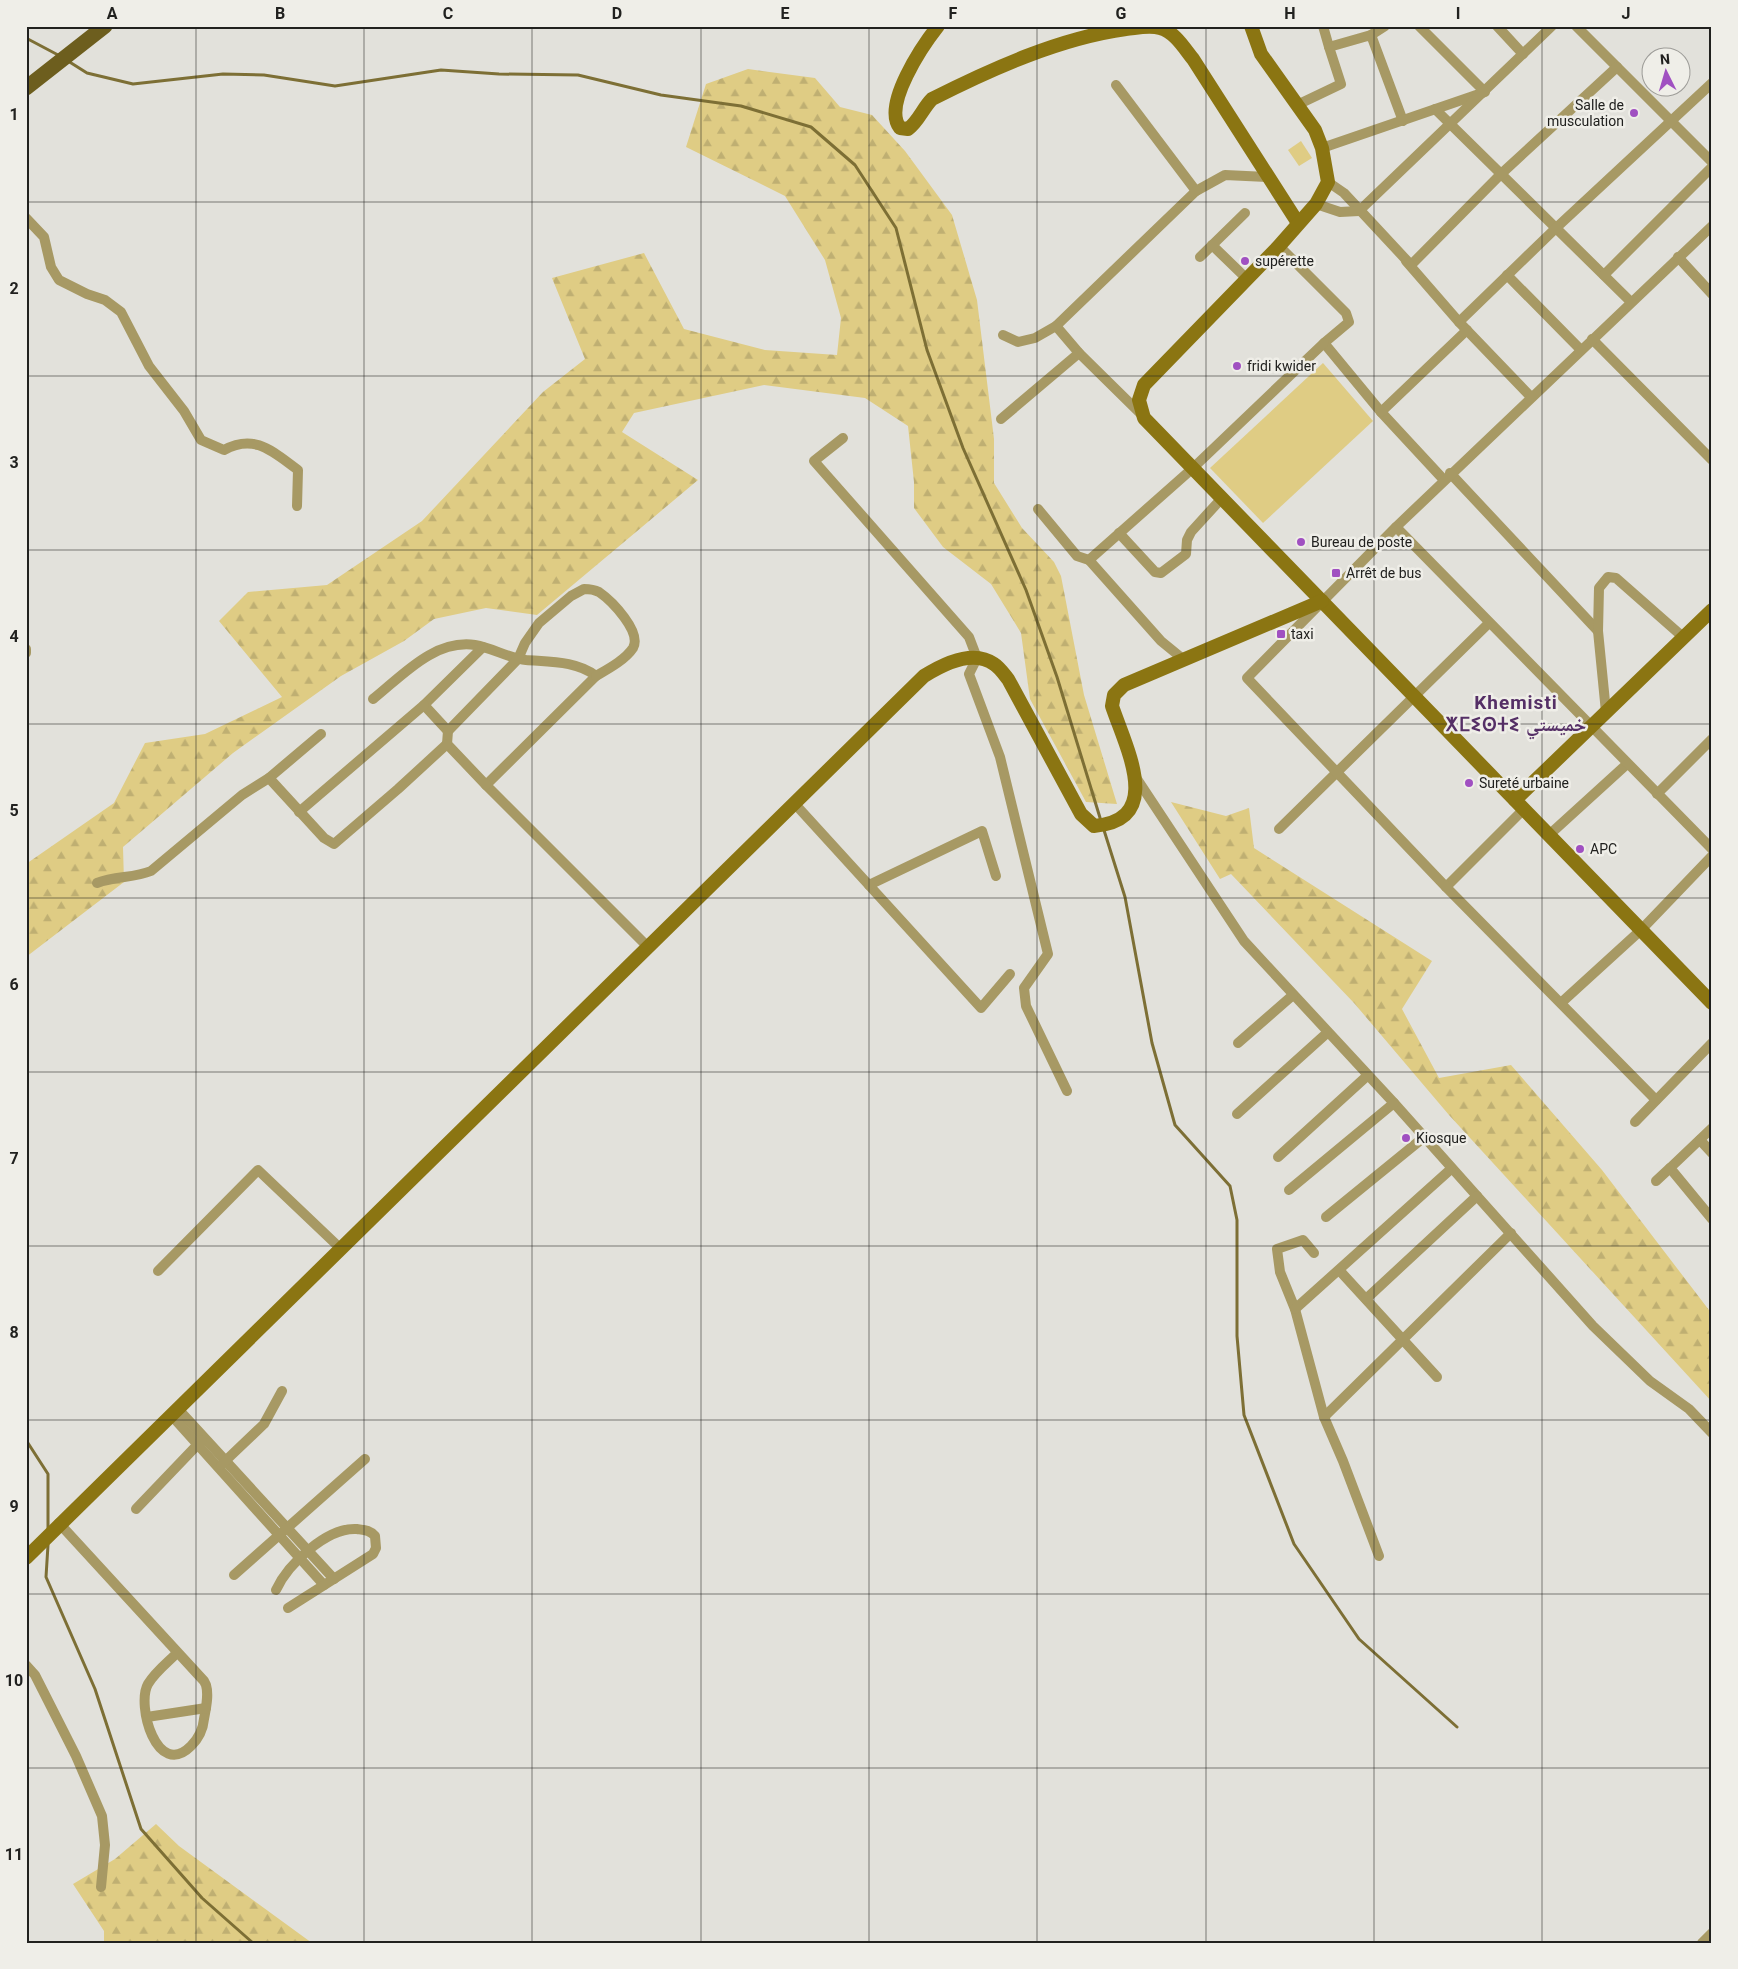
<svg xmlns="http://www.w3.org/2000/svg" width="1738" height="1969" font-family="Roboto,'Noto Naskh Arabic','Noto Sans Tifinagh',sans-serif">
	<style>
		.grass { fill: #dfcc84 }
		.forest { fill: url(#forest-firs) }
		.lines { fill: none; stroke-linecap: round; stroke-linejoin: round }
		.stream { stroke: #7d6f35; stroke-width: 3 }
		.street { stroke: #a79964; stroke-width: 10 }
		.secondary { stroke: #8b7512; stroke-width: 14 }
		.primary { stroke: #6d5e1e; stroke-width: 15 }
		.grid { fill: none; stroke: #21211f; stroke-width: 1; stroke-opacity: 0.55 }
		.poi-dot { fill: #a050c1; stroke: #efeee8; stroke-width: 2 }
		.labels { text-anchor: middle; dominant-baseline: central; stroke-width: 5; stroke-linejoin: round; paint-order: stroke }
		.poi-label { font-size: 14px; fill: #21211f; stroke: #efeee8; text-anchor: start }
		.district-label { font-size: 19px; font-weight: bold; letter-spacing: 1px; fill: #552f66; stroke: #efeee8 }
		.neatline { fill: none; stroke: #21211f; stroke-width: 2 }
		.grid-label { font-size: 16px; text-anchor: middle; font-weight: bold; fill: #21211f }
	</style>
	<defs>
		<pattern id="forest-firs" width="22" height="20" patternUnits="userSpaceOnUse" patternTransform="scale(1.25)"><rect width="22" height="20" fill="#dfcc84"/><path d="M5 1l3.5 6h-7zM16 11l3.5 6h-7z" fill="#bfaf72"/></pattern>
	</defs>
	<rect width="100%" height="100%" fill="#e2e1db"/>
	<g class="grass">
		<polygon points="1301,141 1312,158 1299,166 1288,150"/>
		<polygon points="1323,363 1373,421 1263,523 1210,468"/>
	</g>
	<g class="forest">
		<polygon points="748,69 815,78 840,107 872,115 905,151 952,215 977,300 994,439 994,483 1022,528 1054,562 1061,576 1084,695 1117,804 1086,802 1030,699 1021,633 991,584 943,547 914,508 914,482 908,426 865,398 764,385 634,413 622,432 698,480 537,615 486,608 434,619 404,641 341,676 233,753 123,847 124,882 26,957 26,864 114,803 145,743 205,734 282,697 219,621 248,592 327,585 422,521 543,392 585,359 552,278 644,253 684,329 765,350 837,355 841,318 825,260 785,196 686,147 706,84"/>
		<polygon points="1171,802 1226,816 1249,808 1254,848 1432,961 1402,1009 1439,1078 1511,1065 1602,1170 1712,1314 1712,1402 1449,1115 1354,1003 1231,874 1220,879"/>
		<polygon points="156,1824 179,1846 312,1943 104,1943 104,1931 73,1884 115,1859"/>
	</g>
	<g class="lines">
		<g class="stream">
			<polyline points="26,38 60,56"/>
			<polyline points="68,61 87,73 133,84 223,74 264,75 335,86 441,70 499,74 578,75 661,95 741,106 811,127 855,165 896,228 927,350 963,448 1026,590 1057,677 1101,821"/>
			<polyline points="1103,827 1125,897 1152,1043 1175,1125 1230,1186 1237,1220 1237,1336 1244,1415 1294,1544 1359,1639 1457,1727"/>
			<polyline points="26,1440 48,1474 48,1528"/>
			<polyline points="48,1545 46,1577 95,1689 141,1829 202,1898 253,1943"/>
		</g>
		<g class="street">
			<polyline points="1323,26 1329,47"/>
			<polyline points="1497,26 1523,54"/>
			<polyline points="1576,26 1712,162"/>
			<polyline points="1371,35 1385,26"/>
			<polyline points="1116,85 1196,191 1225,175 1267,177"/>
			<polyline points="1297,105 1341,84 1329,47 1371,35 1403,121"/>
			<polyline points="1435,109 1631,302"/>
			<polyline points="1322,148 1485,92 1419,26"/>
			<polyline points="1328,182 1344,193 1411,265 1501,174 1617,67"/>
			<polyline points="1316,204 1340,212 1359,211 1552,26"/>
			<path d="M 26,218 L 44,237 L 51,267 L 59,280 L 87,294 L 105,300 L 121,312 L 149,366 L 184,411 L 201,440 L 224,450 C 255,433 273,452 298,470 L 297,506"/>
			<polyline points="1212,245 1247,279"/>
			<polyline points="1279,246 1346,313 1349,322 1324,343 1381,412 1444,480"/>
			<polyline points="1200,257 1245,213"/>
			<polyline points="1678,257 1712,294"/>
			<polyline points="1406,261 1459,322 1531,397"/>
			<polyline points="1507,275 1581,350"/>
			<polyline points="1604,275 1712,167"/>
			<polyline points="1459,322 1556,228 1712,83"/>
			<polyline points="1056,326 1079,353 1144,417"/>
			<polyline points="1003,335 1018,342 1035,338 1056,326 1196,191"/>
			<polyline points="1592,339 1712,460"/>
			<polyline points="1381,412 1467,330"/>
			<polyline points="1001,419 1079,353"/>
			<polyline points="843,438 814,461 969,637 977,658 969,674 1000,757 1048,954 1024,988 1026,1006 1067,1091"/>
			<polyline points="1450,473 1598,631"/>
			<polyline points="1038,509 1077,556 1089,560"/>
			<polyline points="1396,527 1712,226"/>
			<polyline points="1119,533 1155,572 1161,573 1186,554 1187,540 1191,532 1222,498"/>
			<polyline points="26,649 26,653"/>
			<polyline points="1183,659 1161,641 1089,560 1193,468 1324,343"/>
			<path d="M 373,699 C 402,676 434,639 475,645 C 493,648 508,658 526,660 C 550,662 577,661 596,676 L 486,785 L 649,948"/>
			<polyline points="1606,712 1598,631 1599,588 1608,577 1616,578 1683,637"/>
			<polyline points="448,731 424,705 483,647"/>
			<polyline points="1135,776 1244,941 1394,1103 1593,1326 1650,1381 1689,1409 1712,1433"/>
			<polyline points="269,778 321,734"/>
			<path d="M 486,785 L 447,744 L 448,731 L 518,659 L 525,643 L 539,623 L 571,596 L 584,589 C 589,589 595,590 599,592 C 612,601 642,632 633,648 C 625,660 608,669 596,676"/>
			<polyline points="1657,794 1712,739"/>
			<polyline points="795,804 981,1008 1010,974"/>
			<polyline points="299,812 424,705"/>
			<polyline points="1279,829 1489,623"/>
			<polyline points="1549,835 1627,764"/>
			<path d="M 97,883 C 115,876 134,878 151,871 L 242,795 L 269,778 L 324,838 L 334,844 L 398,789 L 447,744"/>
			<polyline points="869,885 982,831 996,876"/>
			<polyline points="1446,887 1524,809"/>
			<polyline points="1562,1002 1641,930 1712,856"/>
			<polyline points="1238,1043 1293,995"/>
			<polyline points="1656,1100 1446,887 1247,678 1396,527 1712,849"/>
			<polyline points="1237,1114 1327,1033"/>
			<polyline points="1635,1122 1712,1043"/>
			<polyline points="1712,1128 1670,1168 1712,1219"/>
			<polyline points="1700,1140 1712,1153"/>
			<polyline points="1278,1157 1367,1076"/>
			<polyline points="1656,1181 1670,1168"/>
			<polyline points="1289,1190 1394,1103"/>
			<polyline points="1326,1217 1423,1138"/>
			<polyline points="1314,1253 1303,1240 1277,1249 1280,1272 1295,1309 1324,1417 1343,1461 1379,1556"/>
			<polyline points="158,1271 258,1170 340,1248"/>
			<polyline points="1340,1271 1437,1377"/>
			<polyline points="1366,1299 1477,1196"/>
			<polyline points="1295,1309 1451,1169"/>
			<polyline points="178,1409 334,1579"/>
			<polyline points="171,1415 324,1585"/>
			<polyline points="1324,1417 1511,1233"/>
			<polyline points="221,1465 264,1424 282,1391"/>
			<polyline points="136,1509 202,1440"/>
			<path d="M 59,1523 L 204,1681 L 206,1685 C 209,1695 206,1708 204,1719 C 203,1730 199,1738 191,1746 C 157,1780 136,1705 148,1684 C 155,1672 168,1662 177,1653"/>
			<polyline points="234,1575 365,1459"/>
			<path d="M 276,1590 C 288,1564 327,1527 357,1529 C 364,1530 370,1530 375,1536 L 376,1548 L 373,1554 L 288,1608"/>
			<polyline points="26,1665 35,1675 76,1756 102,1816 105,1845 101,1887"/>
			<polyline points="147,1717 206,1708"/>
			<polyline points="1702,1943 1712,1933"/>
		</g>
		<g class="secondary">
			<path d="M 938,26 C 923,45 882,105 900,128 L 908,129 C 918,122 923,108 932,99 C 991,69 1060,38 1126,29 C 1137,28 1149,25 1160,28 C 1175,32 1184,48 1193,59 L 1298,223"/>
			<polyline points="1251,26 1261,54 1315,130 1322,148 1328,182 1316,204 1279,246 1144,385 1139,400 1144,418 1712,1003"/>
			<polyline points="1515,800 1712,610"/>
			<path d="M 26,1558 L 924,676 C 943,664 973,649 994,664 C 999,667 1004,674 1008,679 L 1081,814 L 1094,826 C 1165,820 1126,748 1112,706 L 1114,695 L 1124,685 L 1322,601"/>
		</g>
		<polyline class="primary" points="26,88 105,26"/>
	</g>
	<path class="grid" d="M 196,26 L 196,1943M 364,26 L 364,1943M 532,26 L 532,1943M 701,26 L 701,1943M 869,26 L 869,1943M 1037,26 L 1037,1943M 1206,26 L 1206,1943M 1374,26 L 1374,1943M 1542,26 L 1542,1943M 26,202 L 1712,202M 26,376 L 1712,376M 26,550 L 1712,550M 26,724 L 1712,724M 26,898 L 1712,898M 26,1072 L 1712,1072M 26,1246 L 1712,1246M 26,1420 L 1712,1420M 26,1594 L 1712,1594M 26,1768 L 1712,1768"/>
	<g class="poi-dot">
		<circle cx="1634" cy="113" r="5"/>
		<circle cx="1245" cy="261" r="5"/>
		<circle cx="1237" cy="366" r="5"/>
		<circle cx="1301" cy="542" r="5"/>
		<rect x="1331" y="568" width="10" height="10" rx="2.5"/>
		<rect x="1276" y="629" width="10" height="10" rx="2.5"/>
		<circle cx="1469" cy="783" r="5"/>
		<circle cx="1580" cy="849" r="5"/>
		<circle cx="1406" cy="1138" r="5"/>
	</g>
	<g class="labels">
		<g class="poi-label">
			<text x="1624" y="105" text-anchor="end">Salle de<tspan x="1624" dy="16">musculation</tspan></text>
			<text x="1255" y="261">supérette</text>
			<text x="1247" y="366">fridi kwider</text>
			<text x="1311" y="542">Bureau de poste</text>
			<text x="1346" y="573">Arrêt de bus</text>
			<text x="1291" y="634">taxi</text>
			<text x="1479" y="783">Sureté urbaine</text>
			<text x="1590" y="849">APC</text>
			<text x="1416" y="1138">Kiosque</text>
		</g>
		<g class="district-label">
			<text x="1516" y="702">Khemisti<tspan x="1516" dy="22">ⵅⵎⵉⵙⵜⵉ خميستي</tspan></text>
		</g>
	</g>
	<rect width="1738" height="1969" fill="none" stroke="#efeee8" stroke-width="55"/>
	<g transform="translate(1666 72) rotate(355)"><circle r="24" fill="#efeee8" stroke="#9d9c98"/>
	<path d="M0-4L9 19L0 12L-9 19Z" fill="#a050c1"/>
	<text y="-8" font-size="14" font-weight="bold" text-anchor="middle" fill="#21211f">N</text>
	</g>
	<rect x="28" y="28" width="1682" height="1914" class="neatline"/>
	<g class="grid-label">
		<text x="112" y="19">A</text>
		<text x="280" y="19">B</text>
		<text x="448" y="19">C</text>
		<text x="617" y="19">D</text>
		<text x="785" y="19">E</text>
		<text x="953" y="19">F</text>
		<text x="1121" y="19">G</text>
		<text x="1290" y="19">H</text>
		<text x="1458" y="19">I</text>
		<text x="1626" y="19">J</text>
		<text x="14" y="120">1</text>
		<text x="14" y="294">2</text>
		<text x="14" y="468">3</text>
		<text x="14" y="642">4</text>
		<text x="14" y="816">5</text>
		<text x="14" y="990">6</text>
		<text x="14" y="1164">7</text>
		<text x="14" y="1338">8</text>
		<text x="14" y="1512">9</text>
		<text x="14" y="1686">10</text>
		<text x="14" y="1860">11</text>
	</g>
</svg>
